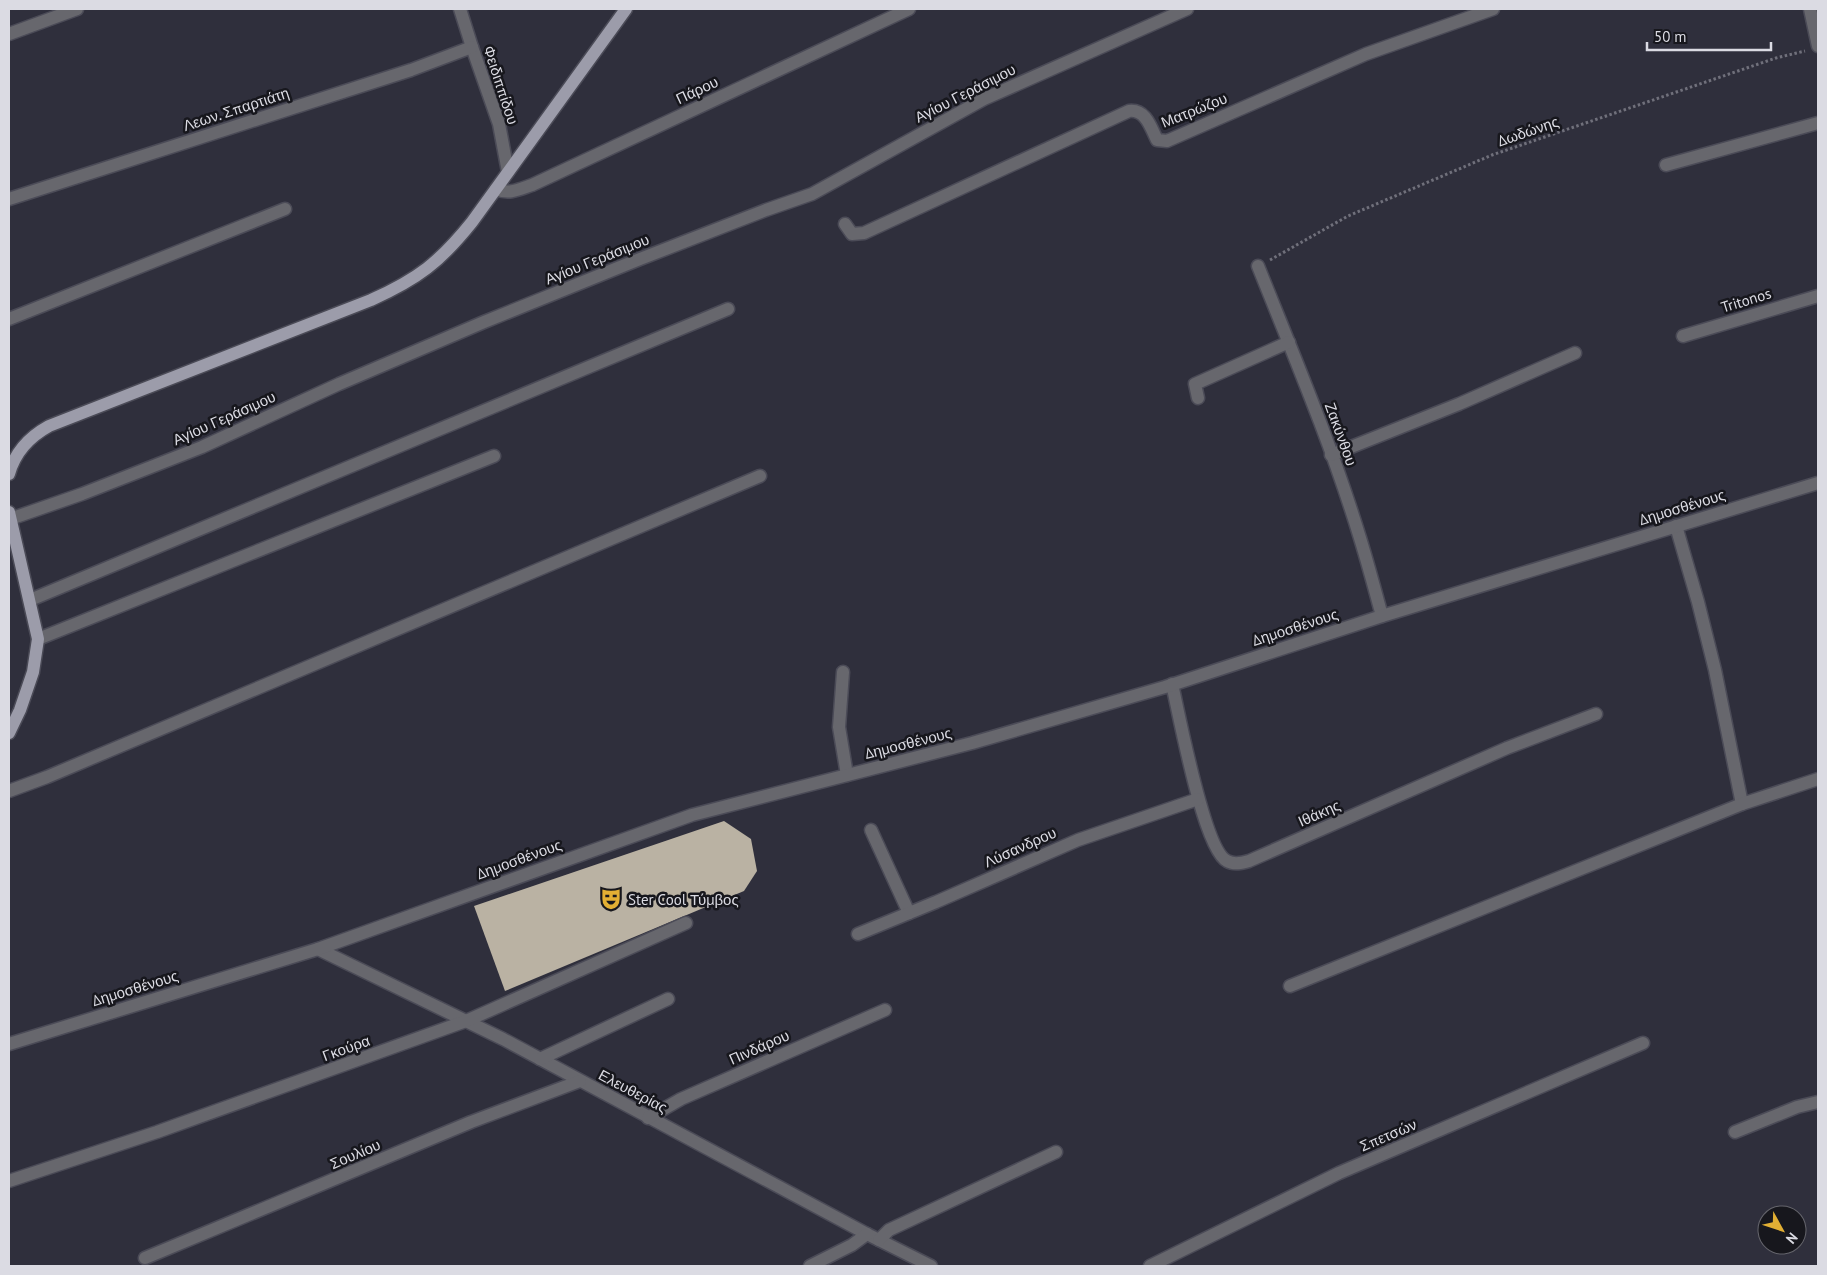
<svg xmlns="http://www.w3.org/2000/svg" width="1827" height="1275" font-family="'PT Sans',sans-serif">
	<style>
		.building { fill: #bab2a3 }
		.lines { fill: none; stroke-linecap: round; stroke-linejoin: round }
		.minor-casing { stroke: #4b4b57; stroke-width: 15 }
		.major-casing { stroke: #4b4b57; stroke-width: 15 }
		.path { stroke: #70707b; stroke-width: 3; stroke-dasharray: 2.5 2.5; stroke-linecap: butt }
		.minor { stroke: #67676d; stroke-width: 12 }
		.major { stroke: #9c9caa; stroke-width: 12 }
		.labels { text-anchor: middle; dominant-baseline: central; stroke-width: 5; stroke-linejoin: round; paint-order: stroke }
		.street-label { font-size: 15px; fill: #dbdbe3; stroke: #17171d }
		.poi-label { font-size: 15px; fill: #dbdbe3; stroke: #17171d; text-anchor: start }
	</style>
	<rect width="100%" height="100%" fill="#2f2f3c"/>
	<polygon class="building" points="724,821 751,839 757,871 744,891 505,991 474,906"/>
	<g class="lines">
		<g class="minor-casing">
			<g id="minor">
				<polyline points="460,9 472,47 499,124 508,172"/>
				<polyline points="1810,9 1818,46"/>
				<polyline points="9,34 77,9"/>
				<polyline points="1666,165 1818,123"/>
				<path d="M 496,189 C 509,195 520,189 532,185 L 909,9"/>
				<polyline points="9,199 411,70 472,47"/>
				<path d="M 845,224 L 852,234 L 864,233 L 1129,111 C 1146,109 1151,128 1157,140 L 1167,141 L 1366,54 L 1493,9"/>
				<path d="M 1258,266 C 1294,356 1332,446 1360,538 C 1368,564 1375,590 1382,616"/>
				<polyline points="9,319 285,209"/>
				<polyline points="1683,336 1818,296"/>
				<polyline points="1198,398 1195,384 1289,342"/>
				<polyline points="1331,455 1459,404 1575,353"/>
				<polyline points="10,519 82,494 202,447 339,384 484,322 640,259 766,210 812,194 984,99 1187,9"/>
				<polyline points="1676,526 1698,602 1715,670 1742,804"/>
				<polyline points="30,600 728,309"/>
				<polyline points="38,639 494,456"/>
				<polyline points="843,672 839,727 847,775"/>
				<path d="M 1172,684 C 1179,714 1204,850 1227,861 C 1234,865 1242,863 1249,861 L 1507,748 L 1596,714"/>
				<polyline points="9,791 47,777 760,476"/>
				<polyline points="871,830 909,913"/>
				<polyline points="858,934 936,902 1078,840 1198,799"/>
				<polyline points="318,949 503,1039 867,1234 931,1266"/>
				<polyline points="1290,986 1742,804 1818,779"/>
				<polyline points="9,1044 318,949 692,815 972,743 1165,687 1382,616 1818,483"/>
				<polyline points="540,1059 668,999"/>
				<polyline points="648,1118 681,1099 885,1010"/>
				<polyline points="1735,1132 1797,1107 1818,1102"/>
				<polyline points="9,1181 157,1132 466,1021 686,923"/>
				<polyline points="879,1240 889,1230 1056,1152"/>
				<polyline points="145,1258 471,1122 580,1081"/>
				<polyline points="810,1266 852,1245 867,1234"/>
				<polyline points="1150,1266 1339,1173 1643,1043"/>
			</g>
		</g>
		<g class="major-casing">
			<g id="major">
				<path d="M 9,474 C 15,452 29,437 49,426 L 371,300 C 418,279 440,262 472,222 L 626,9"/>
				<polyline points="9,512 38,639 33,672 20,710 9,733"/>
			</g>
		</g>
		<polyline class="path" points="1270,260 1348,216 1492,155 1776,58 1805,51"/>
		<use href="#minor" class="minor"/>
		<use href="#major" class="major"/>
	</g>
	<defs>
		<g id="theatre-bare" transform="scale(1.725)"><path d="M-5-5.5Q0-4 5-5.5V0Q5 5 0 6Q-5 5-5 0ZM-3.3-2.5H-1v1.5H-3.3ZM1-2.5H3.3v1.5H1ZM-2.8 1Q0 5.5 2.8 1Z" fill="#e2af34" stroke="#17171d" stroke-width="2.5" paint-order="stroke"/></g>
	</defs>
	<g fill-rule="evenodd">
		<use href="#theatre-bare" x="611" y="899"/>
	</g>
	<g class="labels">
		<g class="street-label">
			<text transform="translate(501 85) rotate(72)">Φειδιππίδου</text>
			<text transform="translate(697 90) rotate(-25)">Πάρου</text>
			<text transform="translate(965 93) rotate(-27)">Αγίου Γεράσιμου</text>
			<text transform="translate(236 109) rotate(-18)">Λεων. Σπαρτιάτη</text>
			<text transform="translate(1194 110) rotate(-22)">Ματρώζου</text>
			<text transform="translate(1528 131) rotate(-19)">Δωδώνης</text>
			<text transform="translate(597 259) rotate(-22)">Αγίου Γεράσιμου</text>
			<text transform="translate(1746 300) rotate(-17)">Tritonos</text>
			<text transform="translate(224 418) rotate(-24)">Αγίου Γεράσιμου</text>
			<text transform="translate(1341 434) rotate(70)">Ζακύνθου</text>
			<text transform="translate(1682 507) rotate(-17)">Δημοσθένους</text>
			<text transform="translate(1295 627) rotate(-18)">Δημοσθένους</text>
			<text transform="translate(908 743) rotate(-14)">Δημοσθένους</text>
			<text transform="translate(1319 813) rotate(-24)">Ιθάκης</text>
			<text transform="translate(1020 847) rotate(-24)">Λύσανδρου</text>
			<text transform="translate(519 859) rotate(-20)">Δημοσθένους</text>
			<text transform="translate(135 988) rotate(-17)">Δημοσθένους</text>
			<text transform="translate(759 1047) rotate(-24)">Πινδάρου</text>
			<text transform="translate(346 1048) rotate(-20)">Γκούρα</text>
			<text transform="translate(633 1091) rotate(28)">Ελευθερίας</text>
			<text transform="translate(1388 1135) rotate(-23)">Σπετσών</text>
			<text transform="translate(355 1154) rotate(-23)">Σουλίου</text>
		</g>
		<g class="poi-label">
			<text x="628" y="899">Ster Cool Τύμβος</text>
		</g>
	</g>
	<rect width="1827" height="1275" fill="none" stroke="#dbdbe3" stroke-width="20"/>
	<g transform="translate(1782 1230) rotate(130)"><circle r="24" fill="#17171d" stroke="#65656c"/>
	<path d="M0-4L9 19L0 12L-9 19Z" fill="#e2af34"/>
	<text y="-8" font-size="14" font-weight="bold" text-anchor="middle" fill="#dbdbe3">N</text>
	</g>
	<path d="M1647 42v8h124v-8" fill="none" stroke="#dbdbe3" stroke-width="2.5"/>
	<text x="1654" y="42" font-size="15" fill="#dbdbe3" stroke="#17171d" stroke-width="4" paint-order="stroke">50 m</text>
</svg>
